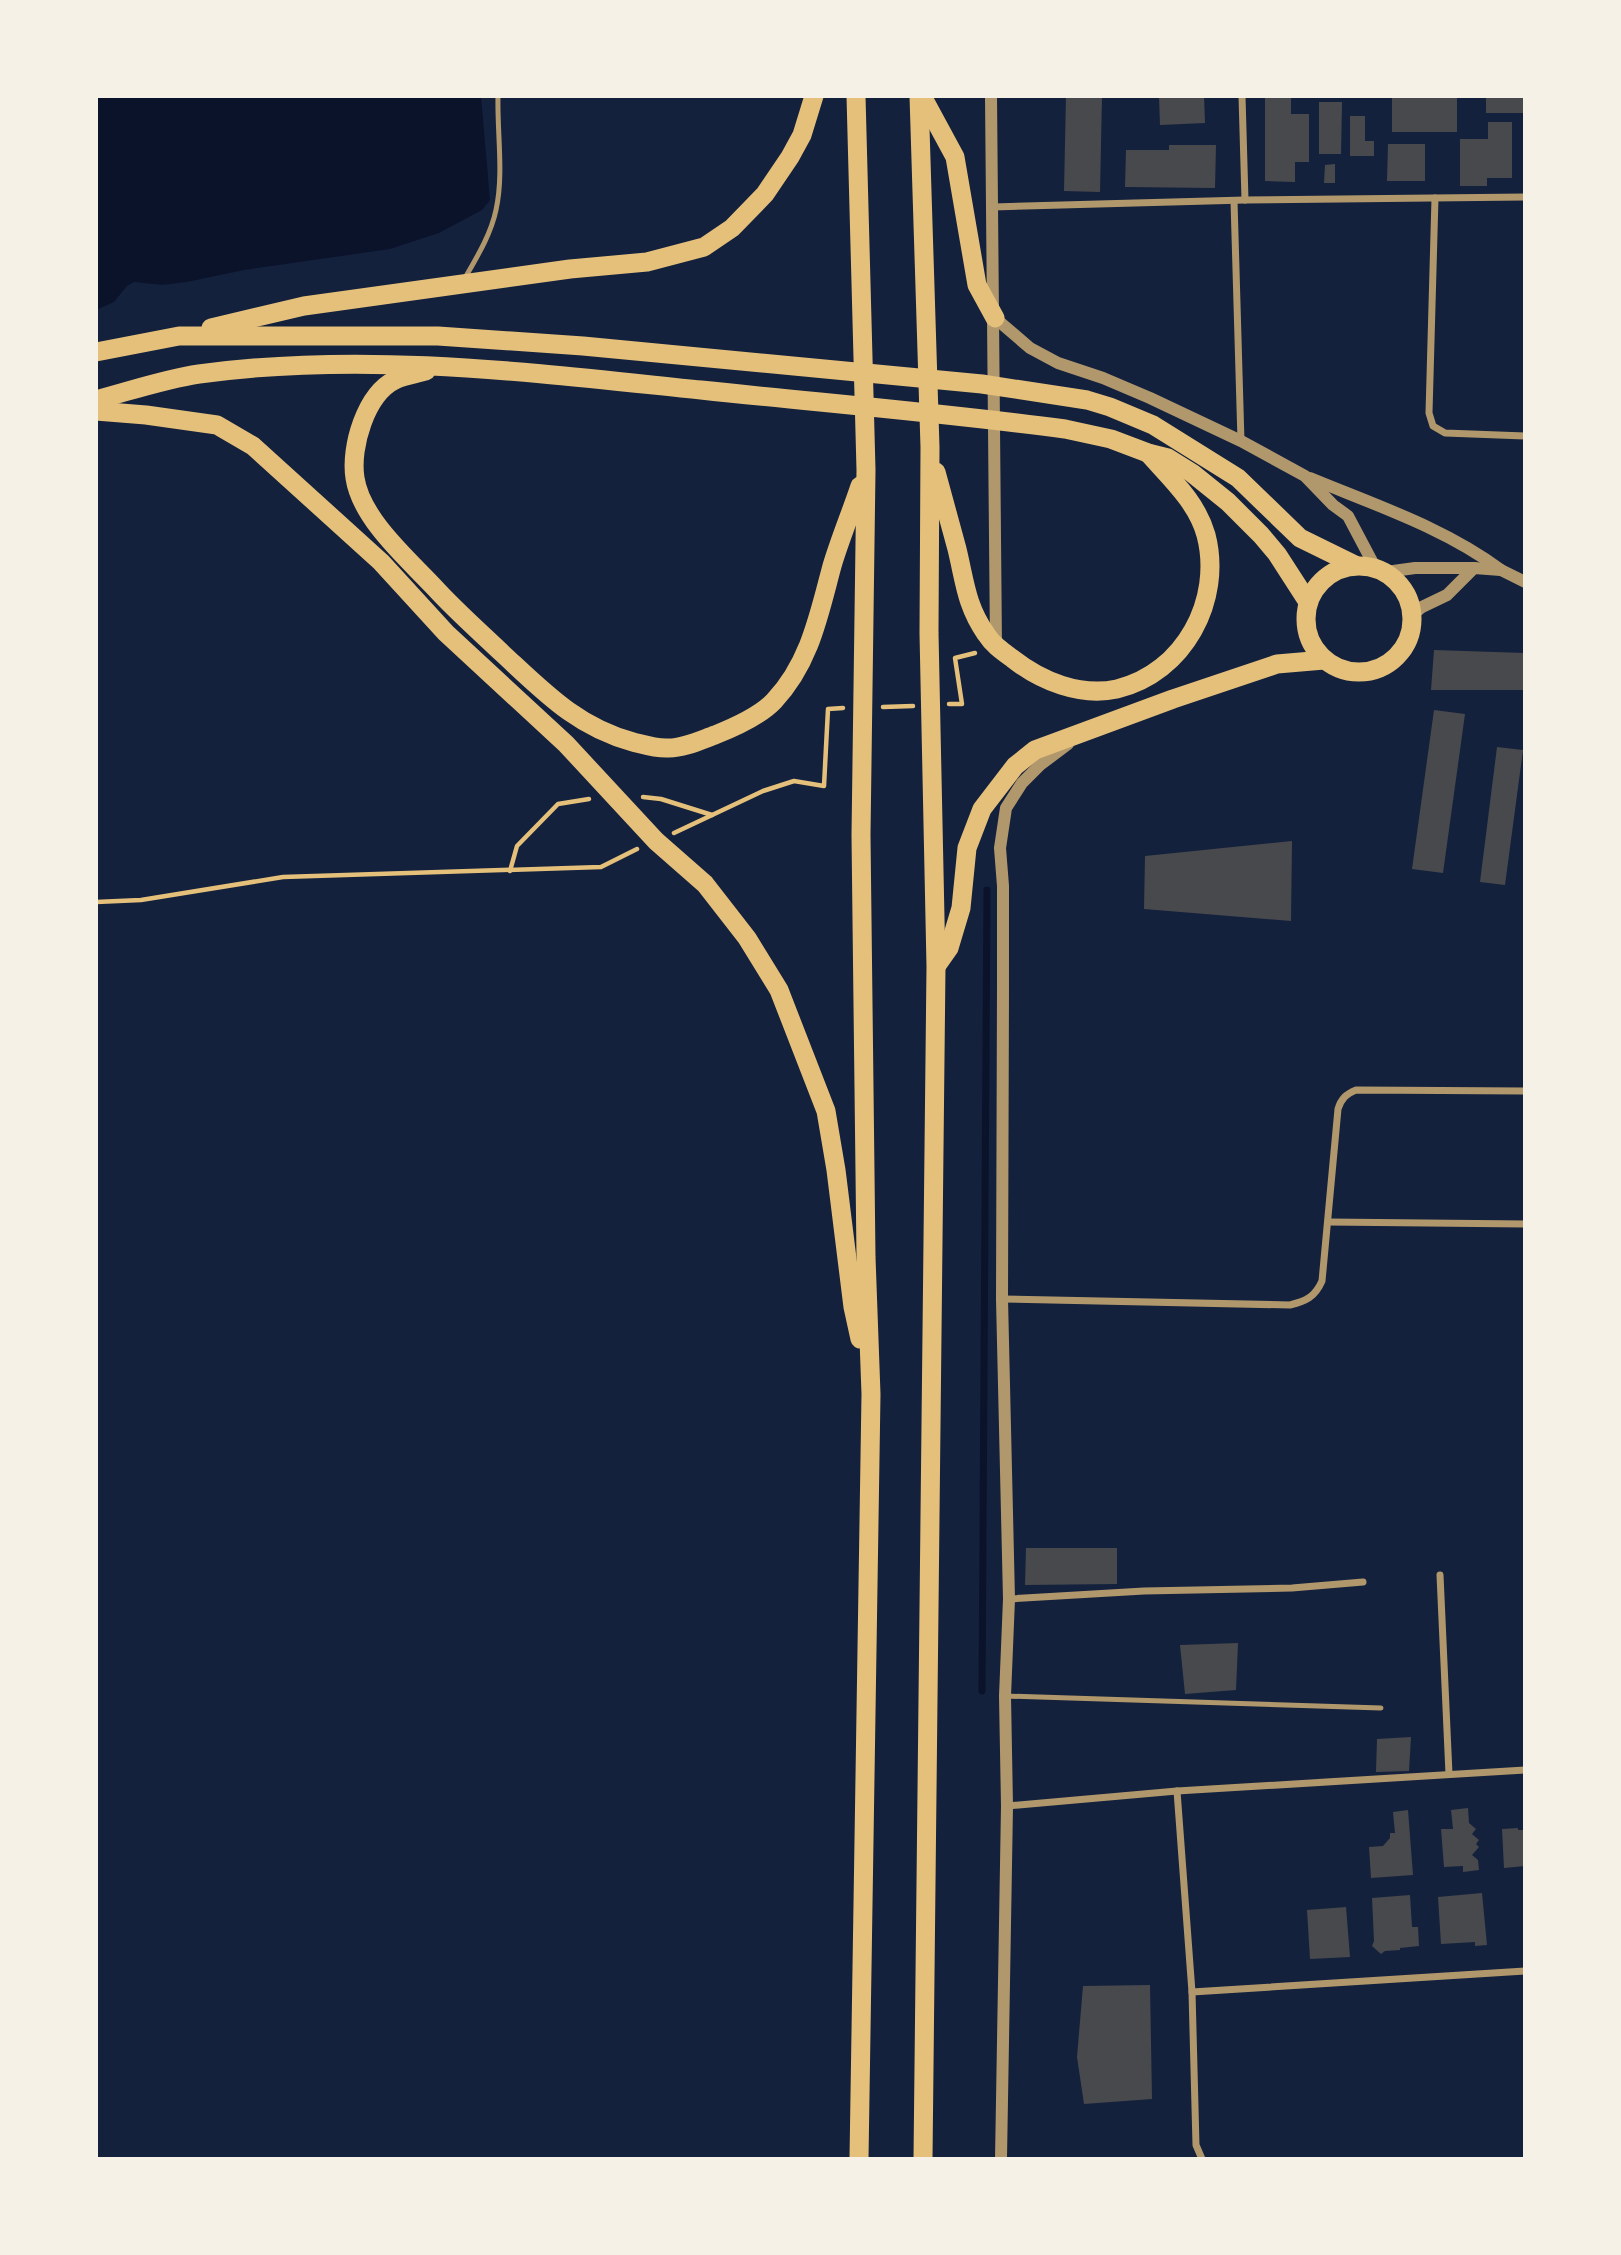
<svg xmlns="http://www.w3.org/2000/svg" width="1621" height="2255" font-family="Figtree,sans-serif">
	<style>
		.water { fill: #0b132b }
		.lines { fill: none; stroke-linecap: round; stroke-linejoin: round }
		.stream { stroke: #0b132b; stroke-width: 7 }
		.building { fill: #48494c }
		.path { stroke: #e5c07b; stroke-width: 4.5 }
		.service { stroke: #b1986c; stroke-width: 5 }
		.minor { stroke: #b1986c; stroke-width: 7 }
		.tertiary { stroke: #b1986c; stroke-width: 12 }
		.trunk { stroke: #e5c07b; stroke-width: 19 }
	</style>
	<rect width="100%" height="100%" fill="#14213d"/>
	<polygon class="water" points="96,96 481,96 490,200 482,210 439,233 390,249 244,270 187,282 162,285 134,282 127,286 114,302 96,310"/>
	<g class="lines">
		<polyline class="stream" points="982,1691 987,890"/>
	</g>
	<g class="building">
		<polygon points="1066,96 1102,96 1100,192 1064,191"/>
		<polygon points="1159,96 1204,96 1205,123 1160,125"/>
		<polygon points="1265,96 1291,96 1291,114 1309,114 1309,162 1295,162 1295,182 1265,181"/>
		<rect x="1392" y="96" width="65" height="36"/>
		<rect x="1486" y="96" width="39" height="17"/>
		<polygon points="1319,102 1342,102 1341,154 1319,154"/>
		<polygon points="1350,116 1365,116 1365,141 1374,141 1374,156 1350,156"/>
		<polygon points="1488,122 1512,122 1512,178 1487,178 1487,186 1460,186 1460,139 1488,139"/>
		<polygon points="1388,144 1425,144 1425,181 1387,181"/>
		<polygon points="1169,145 1216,145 1215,188 1125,187 1126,150 1169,150"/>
		<polygon points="1335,164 1335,183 1324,183 1325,165"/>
		<polygon points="1434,650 1525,653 1525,690 1431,690"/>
		<polygon points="1434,710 1465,714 1443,873 1412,869"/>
		<polygon points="1497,747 1523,750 1505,885 1480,882"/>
		<polygon points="1292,841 1291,921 1144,909 1145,856"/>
		<polygon points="1026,1548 1117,1548 1117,1584 1025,1585"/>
		<polygon points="1238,1643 1236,1690 1185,1694 1180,1645"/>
		<polygon points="1411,1737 1409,1771 1376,1772 1377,1739"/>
		<polygon points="1468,1808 1469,1823 1476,1829 1472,1834 1479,1840 1476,1844 1479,1847 1472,1855 1478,1860 1479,1870 1463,1872 1463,1866 1444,1867 1441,1829 1453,1829 1451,1810"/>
		<polygon points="1408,1810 1413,1875 1371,1878 1369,1847 1383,1846 1390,1838 1390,1833 1395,1833 1393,1812"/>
		<polygon points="1518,1828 1518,1830 1525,1830 1525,1866 1504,1868 1502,1829"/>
		<polygon points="1482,1893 1487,1945 1475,1946 1475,1942 1441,1944 1438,1897"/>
		<polygon points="1410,1895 1412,1927 1418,1927 1419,1946 1400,1948 1400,1950 1385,1951 1381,1954 1372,1946 1374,1941 1372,1898"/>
		<polygon points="1346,1907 1350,1957 1310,1959 1307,1910"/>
		<polygon points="1150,1985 1152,2099 1084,2104 1077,2057 1083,1986"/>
	</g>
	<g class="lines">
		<g class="path">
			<polyline points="949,704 962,704 955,658 975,653"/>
			<polyline points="883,707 913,706"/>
			<polyline points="643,797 661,799 712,815"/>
			<polyline points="674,833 763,791 794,781 824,786 828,709 843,708"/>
			<polyline points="510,871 517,846 558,804 589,799"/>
			<polyline points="96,902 141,900 283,877 601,867 637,849"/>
		</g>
		<g class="service">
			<path d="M 465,278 C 477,257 491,234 496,210 C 504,174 497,133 498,96"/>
			<polyline points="1005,1696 1381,1708"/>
		</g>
		<g class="minor">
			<polyline points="1242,96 1245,200"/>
			<polyline points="1435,198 1429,413 1433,426 1445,433 1525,436"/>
			<polyline points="1234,201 1241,441"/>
			<polyline points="993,207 1245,200 1525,197"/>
			<polyline points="1328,1222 1525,1224"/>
			<path d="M 1002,1299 L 1290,1305 C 1306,1301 1315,1297 1322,1281 L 1338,1109 C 1341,1099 1346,1094 1356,1090 L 1525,1091"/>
			<polyline points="1440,1575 1449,1774"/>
			<polyline points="1009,1599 1144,1591 1292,1588 1363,1582"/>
			<polyline points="1177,1791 1192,1992 1196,2145 1202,2159"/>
			<polyline points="1007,1806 1177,1791 1525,1770"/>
			<polyline points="1192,1992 1525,1971"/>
		</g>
		<g class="tertiary">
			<polyline points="991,96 996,647"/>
			<polyline points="995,318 1030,348 1058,363 1103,378 1150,398 1241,441 1305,476 1333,505 1348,516 1375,567"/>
			<path d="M 1310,478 C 1375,505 1445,528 1501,570"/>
			<polyline points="1386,572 1415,568 1474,568 1501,570 1525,582"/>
			<polyline points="1413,614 1422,607 1447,595 1474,568"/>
			<polyline points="1001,2159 1007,1806 1005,1696 1009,1599 1002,1299 1003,988 1003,886 1000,848 1006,808 1022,783 1040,765 1068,744"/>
		</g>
		<g class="trunk">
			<polyline points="856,96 866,470 861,835 866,1257 871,1394 859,2159"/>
			<polyline points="919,96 930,447 929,633 936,966 923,2159"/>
			<polyline points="922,96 955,157 977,285 995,318"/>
			<polyline points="211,328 304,306 570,269 647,262 704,247 732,228 765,194 790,157 802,135 814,96"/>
			<polyline points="96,352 179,336 438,336 583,346 982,384 1087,400 1110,407 1153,425 1238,478 1300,538 1355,565"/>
			<path d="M 426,371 C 416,374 404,375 395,380 C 366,394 350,447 355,478 C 361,519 408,559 435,588 C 456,611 480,632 503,654 C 544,692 577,727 633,742 C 645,745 657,749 669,748 C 684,748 701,740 715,735 C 735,727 760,716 774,701 C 810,663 819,614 832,566 C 840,539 851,513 860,486"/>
			<path d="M 96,400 C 130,391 165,379 199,374 C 366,351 535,373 701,390 C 823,403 944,413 1065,429 L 1111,439 L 1148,453 L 1168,458 L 1192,473 L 1228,502 L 1261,535 L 1277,554 L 1308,602"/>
			<polyline points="96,411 146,415 217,425 253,446 381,562 446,633 566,744 656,841 705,884 747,938 779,990 826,1111 836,1170 853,1307 860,1339"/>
			<path d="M 936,472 C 943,498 950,523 957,549 C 965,582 966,605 986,634 C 993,645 1002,651 1013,659 C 1041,681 1080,697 1117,689 C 1184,673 1223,600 1206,535 C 1197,502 1170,478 1148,453"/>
			<circle cx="1359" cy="619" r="53"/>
			<polyline points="937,965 949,948 961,908 967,848 982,809 1015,766 1035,750 1173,699 1277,664 1324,660"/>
		</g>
	</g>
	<rect width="1621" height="2255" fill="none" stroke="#f6f1e7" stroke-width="196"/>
</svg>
